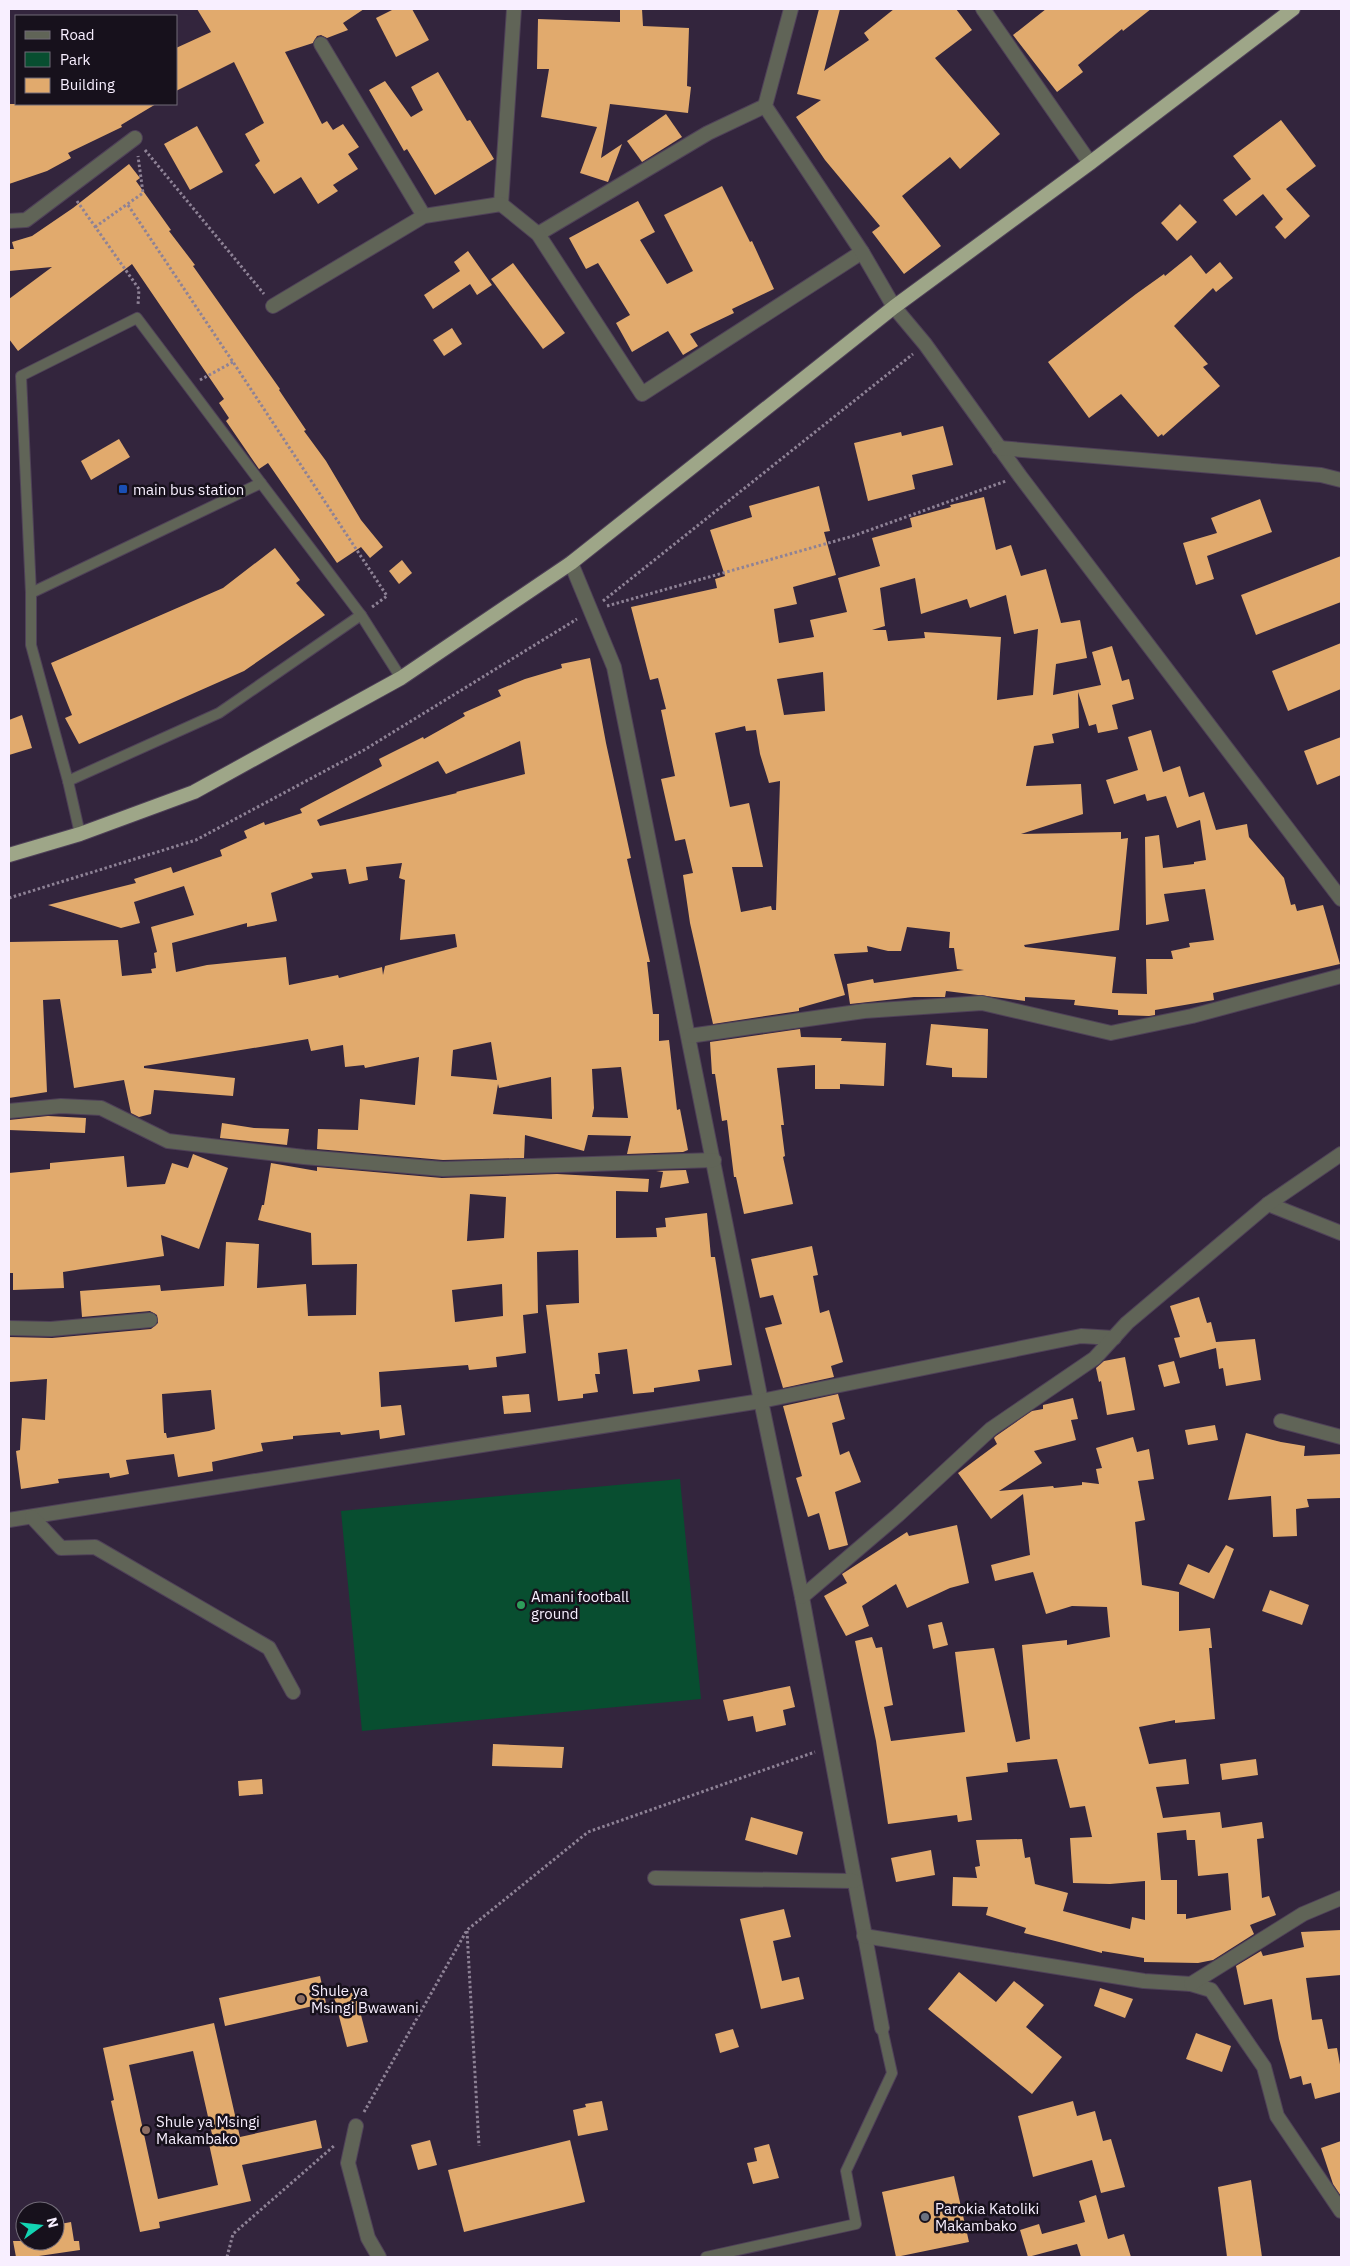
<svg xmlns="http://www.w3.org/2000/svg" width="1350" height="2266" font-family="'IBM Plex Sans',sans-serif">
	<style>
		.green { fill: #084e30 }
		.building { fill: #e1aa6d; fill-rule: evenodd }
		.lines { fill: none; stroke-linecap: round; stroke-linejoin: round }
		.service-casing { stroke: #4f4158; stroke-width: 12 }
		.minor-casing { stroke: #4f4158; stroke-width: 16 }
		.tertiary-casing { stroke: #4f4158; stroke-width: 16 }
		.trunk-casing { stroke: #4f4158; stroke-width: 16 }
		.path { stroke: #8e8296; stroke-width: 3; stroke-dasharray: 2.5 2.5; stroke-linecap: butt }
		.service { stroke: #606457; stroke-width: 10 }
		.minor { stroke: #606457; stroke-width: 14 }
		.tertiary { stroke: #606457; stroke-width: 14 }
		.trunk { stroke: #9ea688; stroke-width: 14 }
		.transit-dot { fill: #1a4fb4; stroke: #17111c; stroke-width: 2 }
		.leisure-dot { fill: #2e9e5b; stroke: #17111c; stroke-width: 2 }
		.education-dot { fill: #8d6e63; stroke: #17111c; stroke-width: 2 }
		.worship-dot { fill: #6b7280; stroke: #17111c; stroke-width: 2 }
		.labels { text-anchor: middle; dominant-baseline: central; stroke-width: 5; stroke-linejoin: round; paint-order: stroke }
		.poi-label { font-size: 15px; fill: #f8efff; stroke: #17111c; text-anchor: start }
	</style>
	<rect width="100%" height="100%" fill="#33253d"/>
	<polygon class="green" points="680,1479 701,1699 362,1731 341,1511"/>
	<g class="building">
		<polygon points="197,9 364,9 343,23 348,30 327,38 321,35 317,36 313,43 285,52 322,124 327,121 333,130 343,124 359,147 348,154 358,169 333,185 338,191 318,204 301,177 274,194 255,165 260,161 245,134 264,123 234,62 176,91 176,48 211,32"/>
		<polygon points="394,9 412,9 429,40 396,57 376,18"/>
		<polygon points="620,9 642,9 643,26 689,28 687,86 691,87 688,113 610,104 601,158 622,144 608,182 580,173 597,127 541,117 549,69 537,69 538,19 620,22"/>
		<polygon points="819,9 840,9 824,71 869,40 864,33 894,9 956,9 972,30 935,58 1000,134 960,169 950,157 902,196 941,246 904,274 872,232 880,226 825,160 796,117 821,100 797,94"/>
		<polygon points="1046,9 1151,9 1123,31 1122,29 1078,65 1083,72 1057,92 1013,35"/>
		<polygon points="438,72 467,121 470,120 494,159 435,195 407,149 404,151 369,90 385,81 411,117 423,110 411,87"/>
		<polygon points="9,104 156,104 121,125 122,127 68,153 71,158 47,171 9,184"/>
		<polygon points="666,114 682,137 642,162 627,141"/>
		<polygon points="1281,120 1316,166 1286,189 1310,216 1285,239 1275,227 1283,219 1263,194 1236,216 1223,200 1251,179 1233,156"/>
		<polygon points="197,126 223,172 190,190 164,144"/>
		<polygon points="129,164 140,178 136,181 171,230 169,231 195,265 193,266 280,389 279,390 306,430 304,431 326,461 361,520 383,547 370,558 361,547 337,563 268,463 259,469 226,421 229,418 219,403 224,399 132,264 18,351 9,339 9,299 52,267 9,271 9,249 14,249 12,242 32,236 73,208"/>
		<polygon points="722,186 750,242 752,241 774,289 732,309 734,313 690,334 698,346 683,355 668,331 632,352 616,323 630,315 598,263 586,269 569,238 638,201 655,232 640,240 667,284 693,271 664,215"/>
		<polygon points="1180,204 1197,222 1177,241 1161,223"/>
		<polygon points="468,251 492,285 477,295 470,284 433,309 424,295 460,271 454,262"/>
		<polygon points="1191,255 1206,274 1220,262 1233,278 1216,292 1213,288 1174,326 1208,364 1203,367 1220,386 1163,436 1162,434 1158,437 1121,394 1089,418 1048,362 1136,294 1164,274 1165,276"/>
		<polygon points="513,263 565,333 543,349 491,279"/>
		<polygon points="452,328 462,344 444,356 433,340"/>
		<polygon points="943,426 953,465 912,475 915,489 868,501 854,443 901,432 902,436"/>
		<polygon points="119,439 130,457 91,480 81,461"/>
		<path d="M 819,486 L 830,531 L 824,532 L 836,575 L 793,587 L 797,604 L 774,609 L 779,643 L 814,637 L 810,620 L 847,612 L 838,578 L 880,566 L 872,538 L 912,527 L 910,518 L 951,507 L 950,505 L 984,497 L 996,550 L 1011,545 L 1021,576 L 1046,569 L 1061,623 L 1080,620 L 1087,658 L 1056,664 L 1053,695 L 1101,685 L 1092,652 L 1112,646 L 1122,681 L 1129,679 L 1134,699 L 1112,705 L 1118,729 L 1098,733 L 1096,724 L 1089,726 L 1078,692 L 1079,728 L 1052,734 L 1054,743 L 1034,746 L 1026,786 L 1081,784 L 1083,814 L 1021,834 L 1121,832 L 1121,839 L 1128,838 L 1119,930 L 1024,945 L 1025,947 L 1116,957 L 1112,993 L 1147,994 L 1146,959 L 1173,959 L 1171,951 L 1190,947 L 1189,943 L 1214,940 L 1205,889 L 1164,894 L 1169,921 L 1146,925 L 1145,837 L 1159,835 L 1163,868 L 1194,864 L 1194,862 L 1206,860 L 1200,820 L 1177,828 L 1166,796 L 1147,801 L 1145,794 L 1114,804 L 1106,780 L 1138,770 L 1128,737 L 1151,730 L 1163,772 L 1180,766 L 1189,797 L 1204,792 L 1216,830 L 1247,824 L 1249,837 L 1284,878 L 1291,905 L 1295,904 L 1297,911 L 1323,905 L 1340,964 L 1213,993 L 1214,1000 L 1155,1010 L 1155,1015 L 1149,1016 L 1118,1015 L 1118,1010 L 1074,1005 L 1075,1000 L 1025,997 L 1025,1001 L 946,991 L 945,997 L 914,997 L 850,1004 L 847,984 L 873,979 L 874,983 L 964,970 L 957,969 L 954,948 L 949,948 L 950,932 L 907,927 L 901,951 L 888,951 L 867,946 L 868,952 L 834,954 L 845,995 L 799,1008 L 799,1011 L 713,1024 L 690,923 L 683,875 L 693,873 L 685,839 L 675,841 L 661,779 L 675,776 L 661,710 L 666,709 L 658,678 L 650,680 L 631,607 L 717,588 L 715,579 L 725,576 L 710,530 L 752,517 L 749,506 ZM 915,578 L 921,614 L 967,599 L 970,608 L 1006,595 L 1014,634 L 1038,629 L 1033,695 L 997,700 L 1001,637 L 924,632 L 925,638 L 888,641 L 886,630 L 872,630 L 885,626 L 880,588 ZM 823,672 L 825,711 L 784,715 L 777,679 ZM 745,726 L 746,731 L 756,730 L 760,754 L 769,783 L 780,781 L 776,910 L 772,910 L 771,906 L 741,912 L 732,867 L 763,867 L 749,803 L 730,807 L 715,733 Z"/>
		<polygon points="1260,499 1272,532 1207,556 1214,579 1196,585 1183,543 1217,533 1211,518"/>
		<polygon points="275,548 300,580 296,583 325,615 244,671 79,744 65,718 72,715 51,663 223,588"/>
		<polygon points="1341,556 1341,602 1256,635 1241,595"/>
		<polygon points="402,560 412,573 399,584 389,571"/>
		<polygon points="1341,643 1341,689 1288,711 1272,671"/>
		<path d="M 590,658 L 606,743 L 631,858 L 627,859 L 650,962 L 647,962 L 653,1014 L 659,1014 L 659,1041 L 669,1040 L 677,1110 L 680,1109 L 688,1150 L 683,1152 L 627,1154 L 631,1136 L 588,1135 L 584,1151 L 525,1135 L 524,1158 L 443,1160 L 317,1149 L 318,1129 L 358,1130 L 360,1099 L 415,1105 L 419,1057 L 365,1068 L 364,1065 L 345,1067 L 343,1045 L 311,1051 L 308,1039 L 144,1066 L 144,1068 L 235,1078 L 233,1096 L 154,1090 L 151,1114 L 139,1117 L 131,1113 L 124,1080 L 74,1088 L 60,999 L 43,1000 L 47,1092 L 9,1098 L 9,942 L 118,940 L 122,976 L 152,973 L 151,969 L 156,968 L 154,953 L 157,952 L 151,927 L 194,915 L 184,886 L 134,902 L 140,923 L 121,928 L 48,905 L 136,883 L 134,879 L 171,867 L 173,873 L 222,856 L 220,850 L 247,838 L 244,831 L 264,822 L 265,825 L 302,813 L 300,809 L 382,766 L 379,759 L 423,737 L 424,739 L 465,716 L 463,713 L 501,696 L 498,690 L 525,679 L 562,668 L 561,664 ZM 520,741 L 525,774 L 456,792 L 457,793 L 320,826 L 317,820 L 438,761 L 446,774 ZM 402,863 L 399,878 L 405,880 L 400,940 L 455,934 L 457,947 L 385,966 L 383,975 L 382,967 L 339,978 L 338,975 L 289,985 L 286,957 L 207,965 L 176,972 L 172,943 L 247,923 L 247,927 L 277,921 L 271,893 L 313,878 L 311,873 L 346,869 L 349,884 L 368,880 L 366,867 ZM 491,1042 L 497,1080 L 451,1076 L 453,1050 ZM 621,1067 L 628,1118 L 592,1117 L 594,1108 L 592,1069 ZM 551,1077 L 552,1119 L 493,1114 L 498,1084 L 499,1088 Z"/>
		<polygon points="22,715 32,748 9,755 9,720"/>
		<polygon points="1341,737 1341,775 1317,785 1304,751"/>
		<polygon points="931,1024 988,1029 987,1078 952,1077 952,1068 926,1065"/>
		<polygon points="800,1029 801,1037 842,1038 841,1041 886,1043 884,1086 840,1084 840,1089 815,1089 815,1065 777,1068 784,1125 781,1125 785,1156 783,1157 793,1204 744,1214 736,1177 734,1177 727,1120 722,1121 715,1074 712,1074 710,1042"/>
		<polygon points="48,1116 86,1118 85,1133 9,1130 9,1120"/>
		<polygon points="222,1123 254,1128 289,1129 287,1145 220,1138"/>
		<polygon points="193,1154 228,1168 199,1249 161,1235 164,1256 63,1272 64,1288 13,1290 13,1273 9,1273 9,1173 50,1169 50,1163 124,1156 127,1187 165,1184 172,1163 188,1168"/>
		<path d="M 271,1163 L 317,1171 L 317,1167 L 442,1178 L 557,1174 L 649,1179 L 648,1192 L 616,1191 L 616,1238 L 657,1237 L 656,1228 L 666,1227 L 665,1218 L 707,1213 L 711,1257 L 715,1257 L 732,1365 L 698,1370 L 700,1381 L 654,1388 L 654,1392 L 633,1394 L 627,1349 L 598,1353 L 600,1374 L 595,1374 L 598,1392 L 583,1394 L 583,1398 L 558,1401 L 546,1305 L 579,1303 L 578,1250 L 537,1252 L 538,1313 L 523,1315 L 526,1353 L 496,1357 L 497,1367 L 469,1370 L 468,1365 L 379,1372 L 381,1407 L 401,1405 L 405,1435 L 380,1439 L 379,1430 L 341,1435 L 340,1432 L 293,1436 L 293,1439 L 261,1443 L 263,1451 L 212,1462 L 213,1471 L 178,1477 L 174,1454 L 126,1460 L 129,1474 L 110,1478 L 109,1473 L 58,1479 L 59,1483 L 21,1489 L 16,1451 L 20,1450 L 22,1418 L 45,1420 L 47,1379 L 10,1382 L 9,1337 L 52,1338 L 151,1329 L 158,1323 L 157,1315 L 150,1311 L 82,1317 L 80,1291 L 160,1285 L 161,1291 L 224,1286 L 226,1242 L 259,1244 L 257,1288 L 306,1284 L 308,1316 L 356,1315 L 357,1264 L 312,1265 L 311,1233 L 258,1220 L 262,1205 L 264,1205 ZM 470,1194 L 506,1197 L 504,1238 L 467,1241 ZM 502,1284 L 503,1316 L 455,1322 L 452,1290 ZM 211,1390 L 215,1429 L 209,1431 L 167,1438 L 166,1433 L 164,1433 L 162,1394 Z"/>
		<polygon points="686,1170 689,1183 660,1188 663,1172 656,1171"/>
		<polygon points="812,1246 818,1275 813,1276 820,1313 829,1310 843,1362 831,1366 834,1377 783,1388 765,1328 782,1324 773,1295 760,1298 751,1259"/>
		<polygon points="1199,1297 1207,1323 1211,1322 1216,1342 1255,1339 1261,1380 1226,1386 1223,1368 1219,1369 1216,1348 1180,1358 1174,1338 1180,1337 1170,1306"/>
		<polygon points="1125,1357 1135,1410 1107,1415 1101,1381 1099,1382 1096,1368 1104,1361"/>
		<polygon points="1174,1361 1180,1383 1164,1387 1158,1365"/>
		<polygon points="529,1394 531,1412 504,1414 502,1396"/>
		<polygon points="838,1394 845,1419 832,1423 840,1455 849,1451 861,1482 835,1492 848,1545 829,1550 819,1513 808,1517 796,1478 802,1476 783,1406"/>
		<path d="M 1073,1398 L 1078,1419 L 1071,1420 L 1076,1440 L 1034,1451 L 1042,1463 L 999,1491 L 1053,1486 L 1054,1488 L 1082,1485 L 1082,1482 L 1099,1484 L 1096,1469 L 1102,1468 L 1096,1448 L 1133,1437 L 1137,1452 L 1149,1449 L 1154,1479 L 1138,1481 L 1145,1520 L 1135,1522 L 1142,1585 L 1179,1592 L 1179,1631 L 1210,1628 L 1212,1648 L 1209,1648 L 1215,1719 L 1175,1723 L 1175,1720 L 1139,1727 L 1149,1764 L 1186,1759 L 1189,1784 L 1156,1787 L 1163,1818 L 1220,1812 L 1222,1828 L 1262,1822 L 1264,1838 L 1257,1839 L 1262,1898 L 1269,1896 L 1276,1915 L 1250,1925 L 1254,1934 L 1213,1960 L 1198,1963 L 1144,1962 L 1144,1958 L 1102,1951 L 1102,1953 L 1024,1933 L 1026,1928 L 986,1915 L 988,1907 L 952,1906 L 953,1877 L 977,1878 L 975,1867 L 980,1866 L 976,1840 L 1022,1839 L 1025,1858 L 1030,1857 L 1035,1884 L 1068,1893 L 1063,1911 L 1130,1929 L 1132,1917 L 1145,1920 L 1145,1881 L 1110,1884 L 1073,1883 L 1070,1838 L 1092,1837 L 1085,1806 L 1070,1808 L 1057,1759 L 1007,1763 L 1008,1772 L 966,1777 L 972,1820 L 958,1822 L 957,1815 L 888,1824 L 876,1741 L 855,1641 L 872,1637 L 876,1648 L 882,1647 L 893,1705 L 884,1707 L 891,1741 L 965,1732 L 955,1652 L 994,1648 L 1016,1742 L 1030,1739 L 1022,1645 L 1067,1640 L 1067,1645 L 1110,1637 L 1107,1607 L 1072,1606 L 1046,1614 L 1033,1572 L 995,1581 L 991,1565 L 1030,1555 L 1023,1494 L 991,1519 L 958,1473 L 997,1444 L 994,1438 L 996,1436 L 1032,1411 L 1043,1409 L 1043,1405 ZM 1186,1830 L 1187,1840 L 1195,1840 L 1198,1876 L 1228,1873 L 1231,1910 L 1186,1919 L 1186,1914 L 1177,1914 L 1177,1880 L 1161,1880 L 1157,1833 Z"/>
		<polygon points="1215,1425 1218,1440 1188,1445 1185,1430"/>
		<polygon points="1246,1433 1281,1442 1305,1446 1304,1456 1341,1454 1341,1498 1307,1499 1309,1507 1296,1509 1297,1536 1273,1537 1271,1496 1228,1500"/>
		<polygon points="957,1525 969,1583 950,1588 907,1608 896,1584 862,1606 869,1626 846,1636 824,1596 847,1583 842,1574 907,1532 909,1536"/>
		<polygon points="1226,1545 1234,1549 1214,1599 1179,1584 1188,1564 1209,1573"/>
		<polygon points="1270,1590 1309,1605 1302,1625 1262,1611"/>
		<polygon points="942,1622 948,1645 933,1649 928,1625"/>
		<polygon points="790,1686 795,1707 783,1710 786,1725 756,1732 753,1716 728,1721 723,1700"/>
		<polygon points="493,1744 564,1747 562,1768 492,1766"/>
		<polygon points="1256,1759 1258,1775 1222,1780 1220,1764"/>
		<polygon points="262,1779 263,1794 239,1796 238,1781"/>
		<polygon points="751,1817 803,1832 797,1855 745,1840"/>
		<polygon points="931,1850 935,1875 896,1882 891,1858"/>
		<polygon points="784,1909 791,1937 773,1941 782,1981 799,1977 804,1999 761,2009 740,1919"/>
		<polygon points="1341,1930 1341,1975 1306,1978 1312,2020 1322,2019 1328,2049 1337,2048 1341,2070 1341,2092 1315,2099 1311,2083 1303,2085 1301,2076 1290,2079 1279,2039 1272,1999 1244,2005 1236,1966 1261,1951 1263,1956 1304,1947 1301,1932"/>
		<polygon points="959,1972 996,2002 1014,1981 1044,2005 1026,2027 1062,2057 1032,2094 928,2009"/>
		<polygon points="320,1976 326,2003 225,2026 219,1998"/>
		<polygon points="1100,1988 1133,1999 1125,2018 1094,2006"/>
		<polygon points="355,1992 368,2042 347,2047 334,1997"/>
		<path d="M 214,2023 L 240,2137 L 316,2120 L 322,2148 L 242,2165 L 251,2201 L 159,2222 L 160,2228 L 140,2232 L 111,2101 L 114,2100 L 103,2048 ZM 193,2051 L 214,2143 L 209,2144 L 218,2185 L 158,2199 L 129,2065 Z"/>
		<polygon points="733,2029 739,2047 720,2053 715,2034"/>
		<polygon points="1196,2033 1231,2046 1222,2072 1186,2059"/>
		<polygon points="602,2101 608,2130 578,2136 573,2110 586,2107 585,2104"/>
		<polygon points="1073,2101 1077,2116 1095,2111 1103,2141 1111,2139 1125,2187 1101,2193 1092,2160 1033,2177 1018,2116"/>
		<polygon points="430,2140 437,2165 418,2170 411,2145"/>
		<polygon points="570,2140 585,2202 464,2232 448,2170"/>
		<polygon points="1341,2141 1341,2196 1333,2184 1321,2148"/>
		<polygon points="769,2144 779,2178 753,2184 747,2163 757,2161 754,2148"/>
		<polygon points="954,2176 969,2242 896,2257 882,2192"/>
		<polygon points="1251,2180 1262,2257 1227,2257 1218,2187"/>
		<polygon points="1096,2195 1108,2239 1124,2234 1131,2257 1081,2257 1077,2244 1028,2257 1020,2230 1039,2224 1042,2234 1085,2222 1079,2201"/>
		<polygon points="71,2222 74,2241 79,2241 80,2250 32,2257 16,2257 13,2241 55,2241 55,2225"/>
	</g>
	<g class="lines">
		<g class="service-casing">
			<g id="service">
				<polyline points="31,593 21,376 137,318 261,483"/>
				<polyline points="68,781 219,713 361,615"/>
				<polyline points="80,834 68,781 31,645 31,593 261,483 361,615 401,678"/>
				<polyline points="706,2257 856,2224 846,2171 892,2073 882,2028"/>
			</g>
		</g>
		<g class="minor-casing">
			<g id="minor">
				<polyline points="983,9 1090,163"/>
				<polyline points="321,44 424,216"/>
				<polyline points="501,204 514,9"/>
				<polyline points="9,221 26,220 135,138"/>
				<polyline points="538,234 708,133 765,106"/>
				<polyline points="273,306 424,216 501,204 538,234 642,394 862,252"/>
				<polyline points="894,307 925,344 1020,476 1341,899"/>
				<polyline points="999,448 1321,475 1341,480"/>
				<polyline points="571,563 614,667 761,1401 802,1597 882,2028"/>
				<polyline points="689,1036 864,1011 982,1003 1111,1033 1192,1016 1341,976"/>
				<polyline points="9,1111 61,1106 101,1108 168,1141 304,1157 443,1169 714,1160"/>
				<polyline points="1268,1204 1341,1233"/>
				<polyline points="9,1328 51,1329 150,1320"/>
				<polyline points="1281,1421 1341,1437"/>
				<polyline points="9,1520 761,1401 1081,1336 1114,1338"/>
				<polyline points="802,1597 898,1515 991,1429 1095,1358 1127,1323 1268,1204 1341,1154"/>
				<polyline points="655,1878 854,1881"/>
				<polyline points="864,1936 1144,1981 1191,1984 1211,1990 1264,2067 1277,2116 1341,2211"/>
				<polyline points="1191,1984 1303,1914 1341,1898"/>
				<polyline points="356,2126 348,2163 368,2238 379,2257"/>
			</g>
		</g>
		<g class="tertiary-casing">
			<g id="tertiary">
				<polyline points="791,9 765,106 862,252 894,307"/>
				<polyline points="32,1517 61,1548 95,1547 269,1648 293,1692"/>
			</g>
		</g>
		<g class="trunk-casing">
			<polyline id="trunk" points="9,855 80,834 194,792 401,678 571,563 894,307 1090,163 1293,9"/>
		</g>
		<g class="path">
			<polyline points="145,150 264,294"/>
			<polyline points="77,201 139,289 138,305"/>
			<polyline points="128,205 233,362 387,596 372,607"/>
			<polyline points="95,227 143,193 138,156"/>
			<polyline points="200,380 233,362"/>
			<polyline points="603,601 913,354"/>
			<polyline points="607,606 853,536 1006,481"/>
			<polyline points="9,898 196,840 364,750 577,619"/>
			<polyline points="467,1931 479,2146"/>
			<polyline points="364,2112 467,1930 588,1832 815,1752"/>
			<polyline points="227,2257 233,2234 335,2145"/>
		</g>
		<use href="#service" class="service"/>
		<use href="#minor" class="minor"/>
		<use href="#tertiary" class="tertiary"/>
		<use href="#trunk" class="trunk"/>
	</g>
	<rect class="transit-dot" x="118" y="484" width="10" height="10" rx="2.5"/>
	<circle class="leisure-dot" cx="521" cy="1605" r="5"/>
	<g class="education-dot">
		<circle cx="301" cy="1999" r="5"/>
		<circle cx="146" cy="2130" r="5"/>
	</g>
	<circle class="worship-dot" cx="925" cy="2217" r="5"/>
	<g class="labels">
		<g class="poi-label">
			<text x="133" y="489">main bus station</text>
			<text x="531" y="1596">Amani football<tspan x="531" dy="17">ground</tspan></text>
			<text x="311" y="1990">Shule ya<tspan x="311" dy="17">Msingi Bwawani</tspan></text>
			<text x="156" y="2121">Shule ya Msingi<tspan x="156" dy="17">Makambako</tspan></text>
			<text x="935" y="2208">Parokia Katoliki<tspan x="935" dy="17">Makambako</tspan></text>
		</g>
	</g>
	<rect width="1350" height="2266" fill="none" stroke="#f8efff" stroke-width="20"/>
	<rect x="15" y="15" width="162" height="90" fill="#17111c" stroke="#716a77"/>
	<rect x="25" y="31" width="25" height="8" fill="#606457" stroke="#716a77"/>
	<text x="60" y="40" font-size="15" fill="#f8efff">Road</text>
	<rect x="25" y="52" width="25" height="15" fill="#084e30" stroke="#716a77"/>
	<text x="60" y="65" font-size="15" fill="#f8efff">Park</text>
	<rect x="25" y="78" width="25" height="15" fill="#e1aa6d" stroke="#716a77"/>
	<text x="60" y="90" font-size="15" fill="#f8efff">Building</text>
	<g transform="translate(40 2226) rotate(75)"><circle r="24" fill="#17111c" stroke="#716a77"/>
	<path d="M0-4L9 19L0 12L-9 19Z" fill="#13d5b3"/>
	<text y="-8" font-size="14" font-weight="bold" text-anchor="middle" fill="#f8efff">N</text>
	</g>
</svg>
